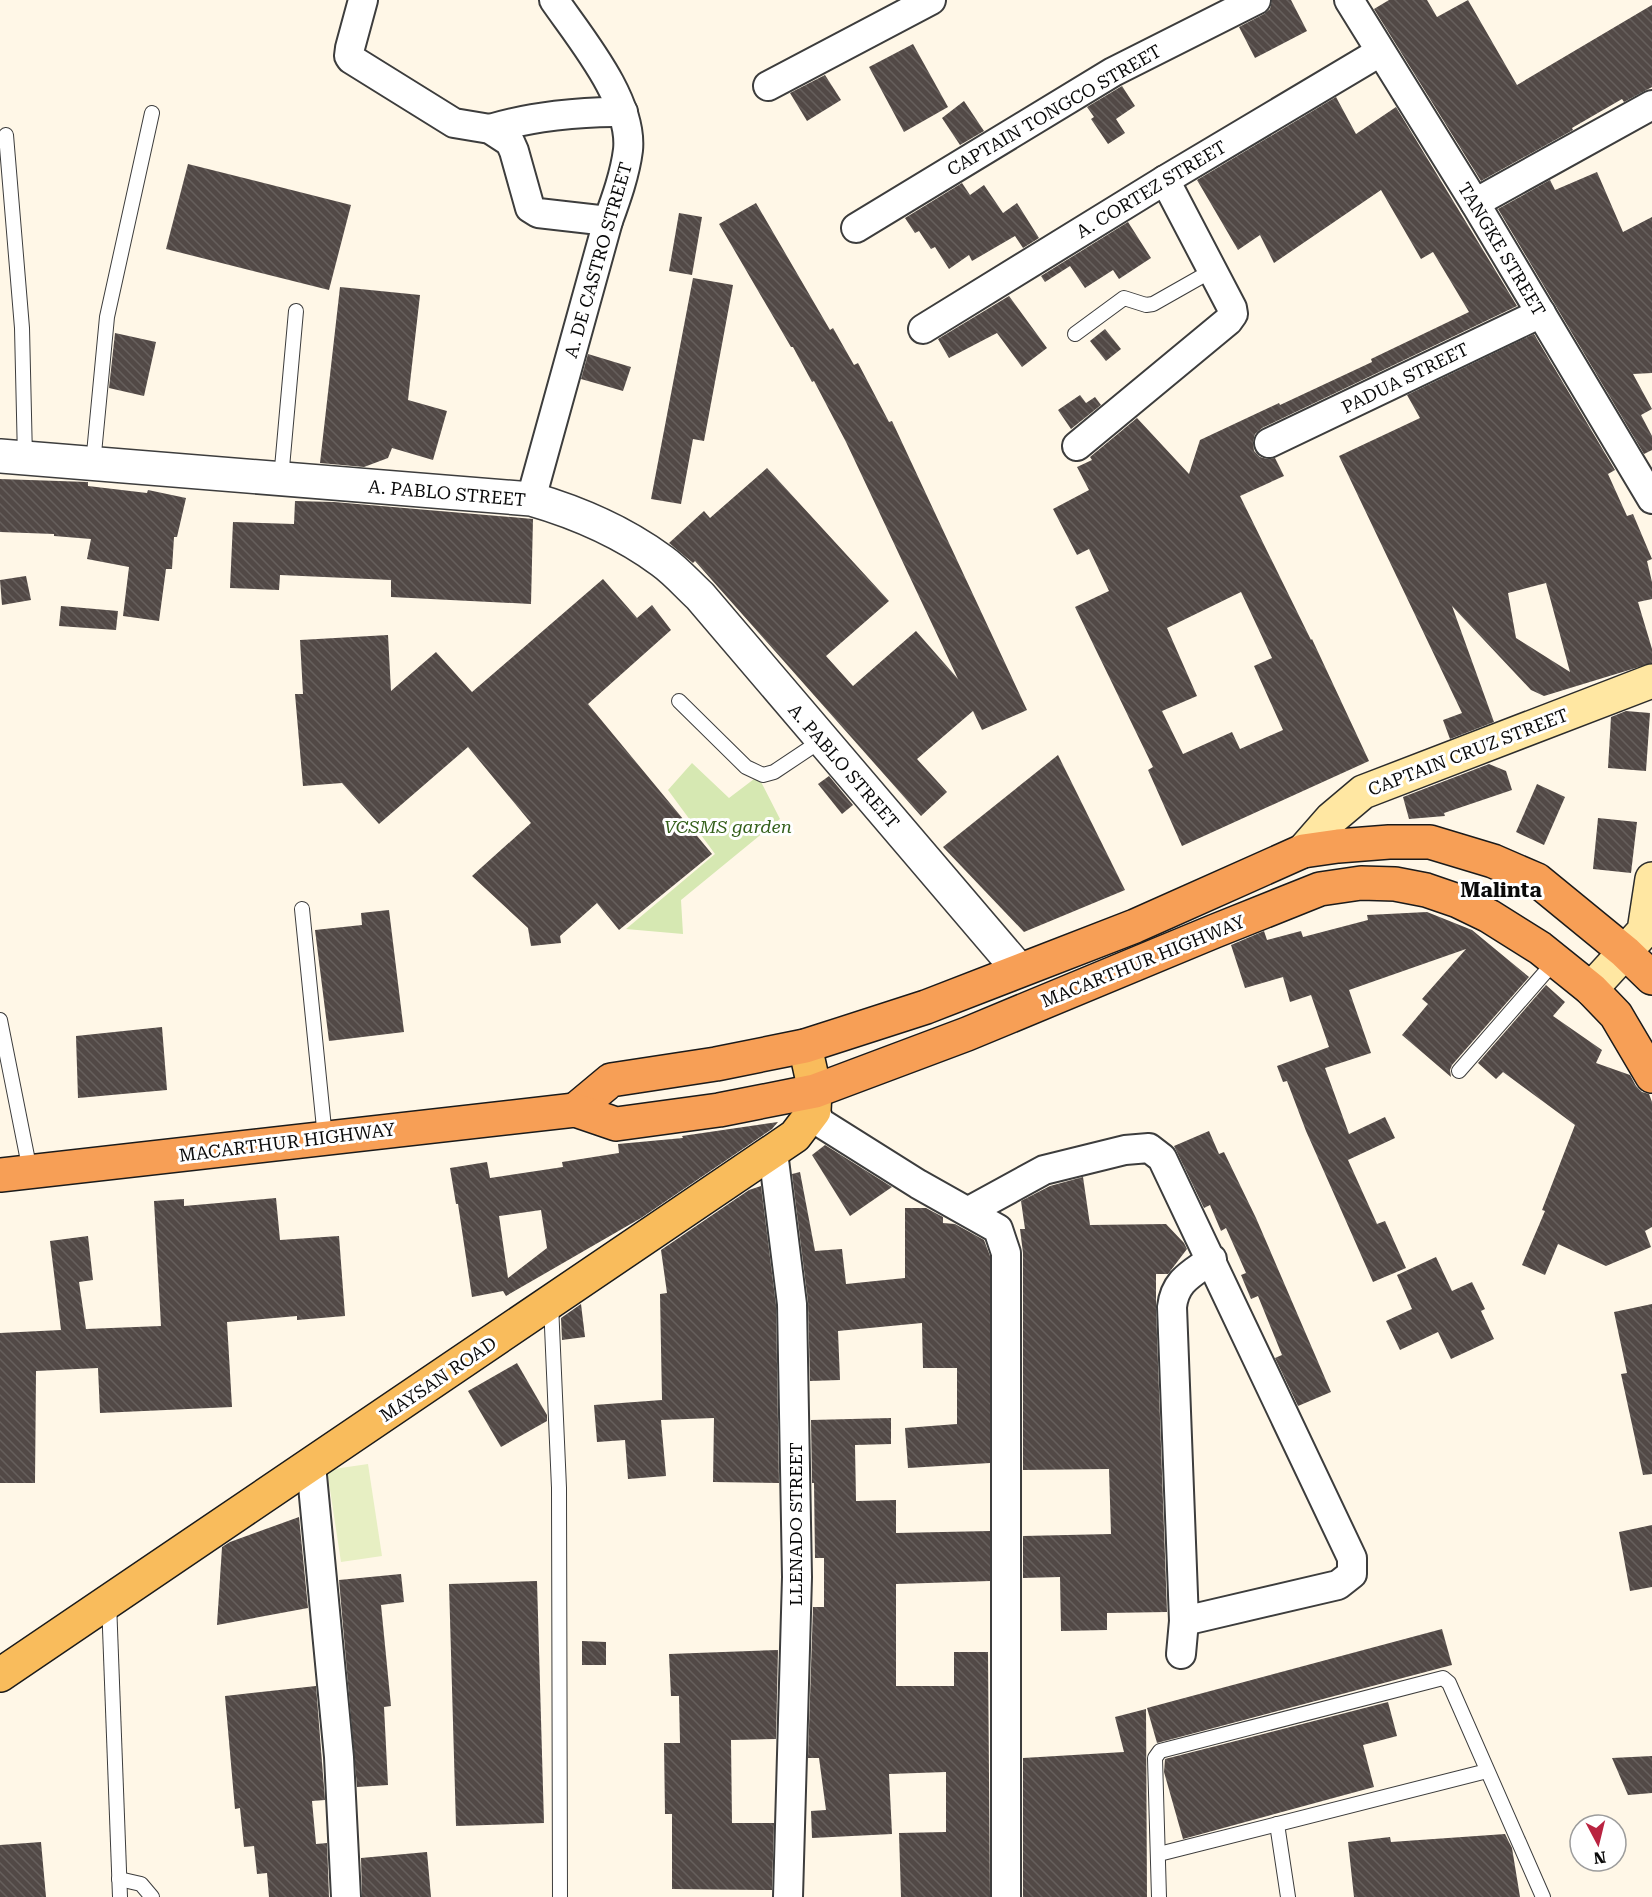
<svg xmlns="http://www.w3.org/2000/svg" width="1652" height="1897" font-family="'Roboto Serif',serif">
	<style>
		.grass { fill: #d6e8b2 }
		.pitch { fill: #e7efc3 }
		.building { fill: url(#building-back-hatch); fill-rule: evenodd }
		.lines { fill: none; stroke-linecap: round; stroke-linejoin: round }
		.service-casing { stroke: #3d3d3d; stroke-width: 16 }
		.minor-casing { stroke: #3d3d3d; stroke-width: 32 }
		.tertiary-casing { stroke: #3d3d3d; stroke-width: 36 }
		.secondary-casing { stroke: #2c2c2c; stroke-width: 36 }
		.primary-casing { stroke: #1b1b1b; stroke-width: 36 }
		.trunk-casing { stroke: #1b1b1b; stroke-width: 36 }
		.service { stroke: #fff; stroke-width: 14 }
		.minor { stroke: #fff; stroke-width: 28 }
		.tertiary { stroke: #fff; stroke-width: 33 }
		.secondary { stroke: #ffe7a2; stroke-width: 33 }
		.primary { stroke: #f9bc5c; stroke-width: 33 }
		.trunk { stroke: #f79f56; stroke-width: 33 }
		.labels { text-anchor: middle; dominant-baseline: central; stroke-width: 6; stroke-linejoin: round; paint-order: stroke }
		.street-label { font-size: 18px; fill: #0a0a0a; stroke: #fff }
		.park-label { font-size: 18px; font-style: italic; fill: #34601b; stroke: #fff }
		.quarter-label { font-size: 21px; font-weight: bold; fill: #0a0a0a; stroke: #fff }
	</style>
	<defs>
		<pattern id="building-back-hatch" width="6" height="6" patternUnits="userSpaceOnUse" patternTransform="scale(1.5)"><rect width="6" height="6" fill="#524946"/><path d="M-1 5l2 2M0 0l6 6M5-1l2 2" fill="none" stroke="#665f5c"/></pattern>
	</defs>
	<rect width="100%" height="100%" fill="#fff7e7"/>
	<polygon class="grass" points="692,763 729,798 758,776 780,819 681,900 683,934 626,929 715,854 668,790"/>
	<polygon class="pitch" points="368,1464 382,1556 341,1562 327,1470"/>
	<g class="building">
		<polygon points="1272,0 1291,0 1307,31 1255,58 1239,27 1264,14 1270,9"/>
		<polygon points="1389,0 1427,0 1437,17 1468,0 1517,85 1652,5 1652,87 1624,102 1622,99 1572,128 1573,130 1481,181 1374,9"/>
		<polygon points="913,44 948,107 904,132 869,67"/>
		<polygon points="825,75 841,100 807,121 790,93"/>
		<polygon points="1122,86 1135,106 1116,119 1125,133 1108,144 1091,119 1094,117 1087,107"/>
		<path d="M 1336,97 L 1356,134 L 1396,107 L 1517,306 L 1262,428 L 1255,434 L 1253,442 L 1254,451 L 1260,457 L 1267,459 L 1275,458 L 1284,476 L 1240,496 L 1311,640 L 1312,639 L 1369,761 L 1182,846 L 1148,770 L 1153,767 L 1075,607 L 1109,591 L 1089,549 L 1077,555 L 1053,509 L 1089,490 L 1077,467 L 1092,460 L 1090,457 L 1137,418 L 1189,474 L 1200,440 L 1279,403 L 1280,405 L 1372,362 L 1371,359 L 1469,312 L 1433,252 L 1421,259 L 1381,190 L 1274,263 L 1260,235 L 1238,250 L 1197,180 ZM 1241,592 L 1272,658 L 1254,666 L 1283,730 L 1240,749 L 1232,732 L 1183,754 L 1162,711 L 1197,696 L 1167,628 Z"/>
		<polygon points="964,101 984,131 960,145 942,118"/>
		<polygon points="188,164 351,205 329,290 166,249"/>
		<polygon points="1597,172 1623,232 1652,217 1652,373 1633,374 1652,409 1641,415 1652,436 1652,450 1644,454 1498,209 1550,180 1555,190"/>
		<polygon points="962,183 970,195 984,185 1003,213 1017,203 1039,238 1023,248 1015,236 972,261 969,255 949,269 935,247 931,249 919,231 915,233 905,218"/>
		<polygon points="756,203 830,330 833,328 854,365 858,363 889,422 892,421 1027,710 982,730 973,711 917,759 947,792 921,816 695,561 693,563 669,543 704,511 710,518 767,468 889,601 826,656 853,686 916,631 958,679 846,442 814,381 812,382 793,347 791,347 719,224"/>
		<polygon points="679,213 702,217 692,275 669,271"/>
		<polygon points="1128,222 1151,258 1119,279 1113,270 1085,288 1070,266 1045,282 1041,276"/>
		<polygon points="693,278 733,285 704,441 693,439 681,504 651,499"/>
		<polygon points="340,287 420,295 408,400 447,411 433,460 392,448 388,458 364,467 320,463"/>
		<polygon points="1009,296 1047,348 1022,367 997,333 949,358 938,339"/>
		<polygon points="1105,329 1121,349 1106,361 1090,341"/>
		<polygon points="115,333 156,342 144,396 109,388"/>
		<path d="M 1534,334 L 1615,470 L 1608,474 L 1627,516 L 1633,514 L 1652,559 L 1647,561 L 1652,582 L 1652,599 L 1638,602 L 1652,649 L 1652,663 L 1544,696 L 1531,690 L 1452,606 L 1494,722 L 1450,739 L 1443,720 L 1462,713 L 1339,456 L 1420,418 L 1407,395 ZM 1546,583 L 1570,672 L 1516,638 L 1508,593 Z"/>
		<polygon points="588,354 631,367 623,391 581,379"/>
		<polygon points="1080,395 1086,403 1095,397 1101,405 1071,429 1058,410"/>
		<polygon points="0,479 88,482 88,486 147,493 148,490 186,498 177,537 174,537 172,569 166,569 159,621 123,616 129,567 87,559 91,539 54,536 54,534 0,532"/>
		<polygon points="295,501 334,502 533,519 531,604 391,597 391,580 280,575 279,590 230,588 233,522 294,524"/>
		<polygon points="26,576 31,600 2,605 0,580"/>
		<polygon points="603,579 637,618 652,605 671,630 588,704 712,854 619,930 597,903 560,936 561,943 531,946 528,928 472,876 531,823 468,747 379,824 342,783 303,786 295,694 303,694 300,640 388,635 391,691 436,652 472,692"/>
		<polygon points="61,606 118,611 116,630 59,626"/>
		<polygon points="1626,711 1650,713 1646,771 1608,768 1611,717"/>
		<polygon points="1058,755 1125,890 1024,932 943,847"/>
		<polygon points="1489,764 1506,771 1512,790 1444,813 1445,816 1409,819 1403,797"/>
		<polygon points="829,776 853,805 842,814 818,784"/>
		<polygon points="1537,784 1565,797 1544,845 1516,832"/>
		<polygon points="1598,818 1637,822 1631,873 1593,869"/>
		<polygon points="389,910 404,1032 329,1041 315,930 362,925 361,913"/>
		<polygon points="1427,912 1472,930 1529,977 1452,1065 1450,1070 1451,1077 1402,1035 1428,1004 1422,999 1466,949 1349,990 1371,1053 1325,1068 1349,1134 1385,1117 1395,1138 1348,1160 1377,1224 1385,1221 1406,1268 1373,1282 1306,1131 1287,1081 1283,1082 1277,1066 1329,1047 1311,995 1290,1002 1283,977 1245,988 1231,945 1264,931 1267,940 1301,931 1303,937 1368,920 1367,915"/>
		<polygon points="1546,985 1565,1002 1553,1016 1602,1050 1596,1063 1630,1075 1636,1086 1642,1092 1649,1094 1652,1102 1652,1227 1645,1231 1651,1247 1606,1266 1558,1244 1545,1275 1522,1265 1545,1211 1542,1210 1575,1125 1503,1072 1496,1079 1478,1063"/>
		<polygon points="162,1027 167,1090 78,1098 76,1036"/>
		<path d="M 778,1122 L 772,1129 L 641,1218 L 506,1296 L 503,1291 L 472,1297 L 458,1204 L 456,1204 L 450,1168 L 487,1162 L 490,1178 L 563,1167 L 562,1162 L 619,1153 L 618,1144 L 683,1138 L 682,1136 ZM 541,1210 L 547,1248 L 508,1278 L 499,1216 Z"/>
		<polygon points="1209,1131 1219,1154 1224,1152 1256,1218 1331,1392 1298,1406 1275,1358 1282,1355 1258,1296 1251,1299 1241,1275 1246,1273 1226,1228 1221,1231 1210,1205 1204,1208 1174,1146"/>
		<polygon points="825,1145 892,1187 850,1216 812,1155"/>
		<polygon points="800,1172 815,1251 842,1249 846,1284 905,1278 905,1208 926,1208 943,1217 943,1223 955,1224 984,1240 990,1256 990,1463 908,1468 905,1428 957,1424 957,1368 923,1368 922,1323 838,1331 840,1380 810,1381 808,1302 792,1174"/>
		<polygon points="1083,1177 1090,1225 1166,1224 1184,1243 1187,1249 1168,1274 1156,1274 1156,1308 1167,1612 1107,1613 1107,1630 1061,1631 1060,1577 1023,1578 1023,1536 1111,1534 1109,1469 1023,1470 1023,1253 1020,1229 1025,1229 1021,1201 1050,1186"/>
		<polygon points="761,1186 776,1305 779,1483 713,1482 714,1418 661,1420 666,1476 628,1479 625,1440 597,1442 594,1405 662,1400 660,1294 667,1293 661,1250 749,1190"/>
		<polygon points="276,1198 280,1240 339,1236 345,1316 297,1320 297,1316 227,1322 232,1407 100,1413 98,1368 36,1371 35,1483 0,1483 0,1333 61,1330 50,1241 88,1236 93,1280 79,1282 86,1329 161,1326 154,1201 184,1199 184,1206"/>
		<polygon points="1436,1257 1452,1291 1472,1282 1485,1309 1481,1311 1494,1339 1451,1359 1438,1332 1400,1350 1386,1321 1412,1309 1397,1275"/>
		<polygon points="581,1304 585,1337 562,1340 561,1318"/>
		<polygon points="1652,1304 1652,1474 1643,1475 1621,1374 1627,1373 1614,1312"/>
		<polygon points="517,1363 547,1415 547,1421 501,1447 468,1391"/>
		<polygon points="891,1418 891,1444 855,1445 856,1501 896,1500 896,1533 990,1531 990,1581 896,1584 896,1686 954,1686 954,1652 988,1652 990,1897 901,1897 899,1833 946,1832 946,1772 889,1774 892,1834 812,1838 811,1811 826,1810 819,1758 808,1758 813,1607 824,1607 824,1558 815,1558 814,1483 812,1483 811,1420"/>
		<polygon points="299,1517 308,1608 217,1625 222,1547 230,1542"/>
		<polygon points="1652,1525 1652,1587 1630,1591 1619,1532"/>
		<polygon points="401,1574 404,1602 381,1605 391,1706 384,1707 388,1785 357,1787 339,1580"/>
		<polygon points="537,1581 544,1823 456,1826 449,1584"/>
		<polygon points="1442,1629 1452,1665 1157,1743 1147,1708"/>
		<polygon points="582,1641 606,1642 606,1665 582,1665"/>
		<polygon points="778,1650 776,1739 731,1740 732,1823 774,1823 772,1890 672,1889 672,1814 665,1814 664,1743 680,1743 679,1696 671,1696 669,1654"/>
		<polygon points="316,1686 325,1800 312,1801 316,1844 327,1843 329,1897 269,1897 267,1873 257,1874 254,1846 244,1847 240,1808 235,1809 225,1696"/>
		<polygon points="1388,1702 1397,1736 1363,1745 1374,1787 1183,1839 1164,1772 1165,1759"/>
		<polygon points="1146,1709 1147,1897 1023,1897 1023,1758 1124,1752 1115,1717"/>
		<polygon points="1652,1756 1652,1793 1628,1795 1612,1758"/>
		<polygon points="1505,1834 1512,1848 1520,1897 1354,1897 1348,1842 1390,1837 1391,1842"/>
		<polygon points="41,1842 46,1897 0,1897 0,1845"/>
		<polygon points="427,1852 431,1897 362,1897 361,1858"/>
	</g>
	<g class="lines">
		<g class="service-casing">
			<g id="service">
				<polyline points="6,135 22,328 25,458"/>
				<polyline points="1075,334 1124,298 1146,305 1153,304 1213,270"/>
				<polyline points="93,464 107,317 152,113"/>
				<polyline points="281,479 296,311"/>
				<polyline points="679,701 746,767 763,775 774,772 822,740"/>
				<polyline points="302,909 325,1138"/>
				<polyline points="0,1020 30,1171"/>
				<polyline points="1459,1071 1555,961"/>
				<polyline points="551,1304 559,1488 560,1897"/>
				<polyline points="109,1602 120,1897"/>
				<polyline points="1277,1824 1288,1897"/>
				<polyline points="1159,1854 1487,1771"/>
				<polyline points="119,1879 141,1884 152,1897"/>
				<polyline points="1159,1897 1155,1758 1160,1751 1443,1678 1449,1683 1543,1897"/>
			</g>
		</g>
		<g class="minor-casing">
			<g id="minor">
				<polyline points="363,0 350,48 349,56 351,59 454,123 490,129 510,142 514,151 530,208 538,213 608,221"/>
				<polyline points="1349,0 1475,203 1652,499"/>
				<polyline points="768,86 931,0"/>
				<path d="M 490,129 C 529,117 582,111 623,112"/>
				<polyline points="1475,203 1652,105"/>
				<polyline points="856,228 1113,72 1256,0"/>
				<polyline points="923,329 1165,180 1380,52"/>
				<polyline points="1269,443 1541,313"/>
				<polyline points="1077,446 1228,321 1233,314 1232,308 1165,180"/>
				<path d="M 531,499 L 608,221 C 616,199 625,174 628,150 C 633,101 581,39 554,0"/>
				<polyline points="814,1111 821,1123 918,1184 998,1229 1006,1253 1006,1897"/>
				<polyline points="773,1152 792,1304 797,1577 788,1897"/>
				<path d="M 969,1211 L 1044,1170 L 1125,1150 L 1149,1148 L 1162,1158 L 1352,1558 L 1352,1574 L 1338,1585 L 1184,1621 L 1172,1307 C 1175,1280 1192,1274 1212,1259"/>
				<polyline points="311,1465 339,1757 346,1897"/>
				<polyline points="1181,1654 1184,1621"/>
			</g>
		</g>
		<g class="tertiary-casing">
			<path id="tertiary" d="M 0,456 L 531,499 C 576,512 624,533 662,561 C 676,571 688,585 700,596 L 1019,970"/>
		</g>
		<g class="secondary-casing">
			<g id="secondary">
				<polyline points="1303,851 1331,819 1363,792 1652,681"/>
				<polyline points="1591,989 1644,931 1652,879"/>
			</g>
		</g>
		<g class="primary-casing">
			<polyline id="primary" points="0,1675 795,1136 814,1111 815,1091 805,1046"/>
		</g>
		<g class="trunk-casing">
			<g id="trunk">
				<polyline points="575,1110 611,1080 716,1064 805,1046 926,1007 1135,926 1303,851 1338,846 1389,842 1430,842 1493,861 1537,880 1625,952 1652,978"/>
				<polyline points="0,1175 575,1110 616,1124 719,1110 815,1091 967,1034 1215,931 1320,889 1361,883 1395,884 1426,890 1458,901 1489,916 1540,948 1591,989 1616,1015 1652,1076"/>
			</g>
		</g>
		<use href="#service" class="service"/>
		<use href="#minor" class="minor"/>
		<use href="#tertiary" class="tertiary"/>
		<use href="#secondary" class="secondary"/>
		<use href="#primary" class="primary"/>
		<use href="#trunk" class="trunk"/>
	</g>
	<g class="labels">
		<g class="street-label">
			<text transform="translate(1054 110) rotate(-30)">CAPTAIN TONGCO STREET</text>
			<text transform="translate(1151 189) rotate(-31)">A. CORTEZ STREET</text>
			<text transform="translate(1502 249) rotate(59)">TANGKE STREET</text>
			<text transform="translate(598 260) rotate(-74)">A. DE CASTRO STREET</text>
			<text transform="translate(1405 378) rotate(-26)">PADUA STREET</text>
			<text transform="translate(447 493) rotate(5)">A. PABLO STREET</text>
			<text transform="translate(1468 752) rotate(-21)">CAPTAIN CRUZ STREET</text>
			<text transform="translate(844 766) rotate(49)">A. PABLO STREET</text>
			<text transform="translate(1143 961) rotate(-22)">MACARTHUR HIGHWAY</text>
			<text transform="translate(287 1142) rotate(-7)">MACARTHUR HIGHWAY</text>
			<text transform="translate(438 1379) rotate(-34)">MAYSAN ROAD</text>
			<text transform="translate(795 1524) rotate(-90)">LLENADO STREET</text>
		</g>
		<g class="park-label">
			<text x="728" y="826">VCSMS garden</text>
		</g>
		<g class="quarter-label">
			<text x="1501" y="890">Malinta</text>
		</g>
	</g>
	<g transform="translate(1598 1843) rotate(173)"><circle r="28" fill="#ffffff" stroke="#9d9d9d" stroke-width="1.5"/>
	<path d="M0-4.5L10 22L0 15L-10 22Z" fill="#b92340"/>
	<text y="-9" font-size="16" font-weight="bold" text-anchor="middle" fill="#0a0a0a">N</text>
	</g>
</svg>
